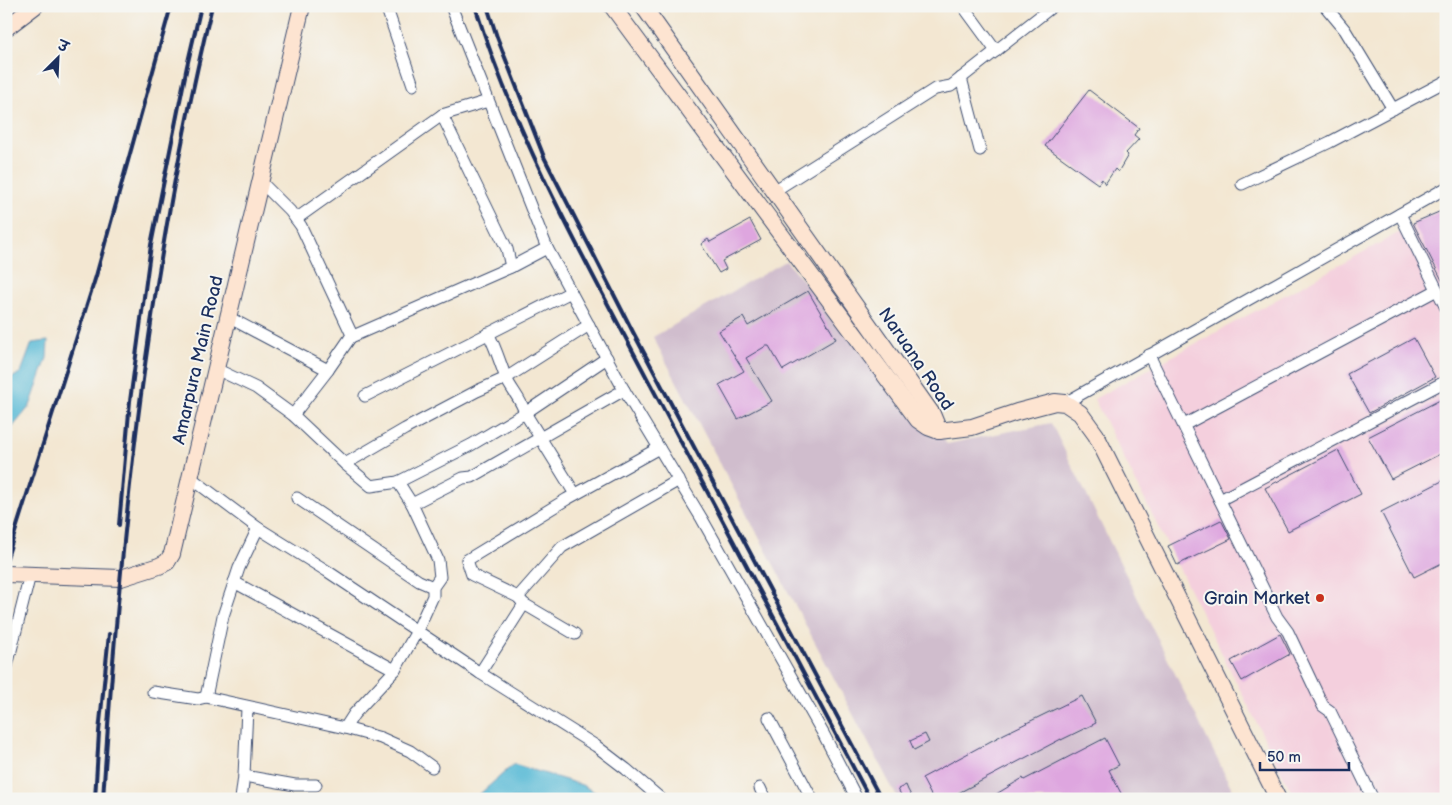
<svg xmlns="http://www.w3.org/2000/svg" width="1452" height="805" font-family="'Balsamiq Sans','Playpen Sans Deva',sans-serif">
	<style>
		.built { fill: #f4cfdd }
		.industrial { fill: #d0bdcd }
		.water { fill: #56b9d5; stroke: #38749a }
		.building { fill: #dea6df }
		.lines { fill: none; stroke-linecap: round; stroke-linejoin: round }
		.street-casing { stroke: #3b4b6f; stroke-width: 13 }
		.secondary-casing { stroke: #3b4b6f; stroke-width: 18 }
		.street { stroke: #fff; stroke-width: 11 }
		.secondary { stroke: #fde4d1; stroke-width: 16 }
		.rail { stroke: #1b2f5e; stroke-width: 4 }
		.poi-dot { fill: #c8321e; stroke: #f6f6f2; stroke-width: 2 }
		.labels { text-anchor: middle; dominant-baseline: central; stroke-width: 4; stroke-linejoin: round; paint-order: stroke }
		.street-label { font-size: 18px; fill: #1b2f5e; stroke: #f6f6f2 }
		.poi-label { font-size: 18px; fill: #1b2f5e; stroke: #f6f6f2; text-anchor: end }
	</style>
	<rect width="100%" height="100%" fill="#f6f6f2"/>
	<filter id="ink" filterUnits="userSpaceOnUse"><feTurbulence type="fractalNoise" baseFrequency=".02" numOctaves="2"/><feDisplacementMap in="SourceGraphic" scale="10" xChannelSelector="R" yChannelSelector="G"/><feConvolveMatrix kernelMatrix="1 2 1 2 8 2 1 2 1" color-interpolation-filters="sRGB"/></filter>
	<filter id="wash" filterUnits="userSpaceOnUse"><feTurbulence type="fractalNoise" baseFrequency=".0096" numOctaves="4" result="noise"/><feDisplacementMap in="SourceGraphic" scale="20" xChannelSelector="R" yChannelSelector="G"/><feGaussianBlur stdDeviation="1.12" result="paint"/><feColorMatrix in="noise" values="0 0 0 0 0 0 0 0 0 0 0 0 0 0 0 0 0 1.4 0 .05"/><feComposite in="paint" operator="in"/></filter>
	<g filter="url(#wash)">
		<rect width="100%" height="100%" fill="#f3e7d2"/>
		<polygon class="built" points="1446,207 1446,797 1443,799 1295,799 1094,399"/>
		<polygon class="industrial" points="786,261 947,444 1051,423 1237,799 898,799 653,337"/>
		<g class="water">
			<polygon points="48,341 47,358 30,406 6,435 6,382 21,372 32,343"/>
			<polygon points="514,764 582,785 607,799 474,799"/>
		</g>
		<g id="blocks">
			<g class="building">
				<polygon points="1089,90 1139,128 1134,135 1139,139 1126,153 1128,155 1118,172 1115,169 1105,184 1102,179 1098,184 1045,146"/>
				<polygon points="1446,209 1446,288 1413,223"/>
				<polygon points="750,220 761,240 722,261 726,269 719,273 701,244 708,239 710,242"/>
				<polygon points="808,291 836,339 783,370 769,346 766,346 746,358 772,401 738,419 719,385 744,371 719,331 743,317 748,326"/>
				<polygon points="1414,338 1435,377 1369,413 1347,374"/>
				<polygon points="1442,399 1446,406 1446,451 1391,479 1368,437"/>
				<polygon points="1338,450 1361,494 1288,531 1265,488"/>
				<polygon points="1446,479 1446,561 1414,577 1381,512"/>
				<polygon points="1221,520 1231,539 1177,565 1168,546"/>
				<polygon points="1280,634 1290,654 1242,681 1231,661"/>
				<polygon points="1082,696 1096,723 1061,740 1061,739 947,799 933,799 922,778 1004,734"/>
				<polygon points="925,734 929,742 914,750 910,741"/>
				<polygon points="1105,738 1119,765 1109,770 1124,799 988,799 1023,778 1024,780"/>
				<polygon points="906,785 908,790 913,799 903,799 898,789"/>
			</g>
		</g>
	</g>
	<g filter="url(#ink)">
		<use href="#blocks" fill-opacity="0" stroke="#3b4b6f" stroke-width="1"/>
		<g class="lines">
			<g class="street-casing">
				<g id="street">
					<polyline points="386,6 413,85"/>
					<polyline points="451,6 547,248 624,390 702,519 824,735 857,799"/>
					<polyline points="963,6 996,51"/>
					<polyline points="1325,6 1345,30 1393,109"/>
					<polyline points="961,78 980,150"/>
					<polyline points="442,115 488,101"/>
					<polyline points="260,181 290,211 301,226 352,335 328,370 293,415"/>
					<polyline points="1242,184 1330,142 1446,81"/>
					<polyline points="774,191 935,89 951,86 1053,6"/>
					<polyline points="1400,214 1446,308"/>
					<polyline points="296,219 442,115 507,249 511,267"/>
					<polyline points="228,317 328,370"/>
					<path d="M 488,333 C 496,348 500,363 506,378 C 512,391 521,399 525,413 L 575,494"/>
					<polyline points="351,337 511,267 547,248"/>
					<polyline points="1149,355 1277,617 1288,632 1323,706 1330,711 1373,799"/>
					<polyline points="216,369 256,388 293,415 345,464 371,486 398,482 412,504 438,560 440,577 433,587 433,596 417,631 395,670 354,714 345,728"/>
					<polyline points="365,396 571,292"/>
					<polyline points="1065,403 1446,188"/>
					<polyline points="1184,425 1437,290"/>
					<polyline points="345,464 405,429 477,391 506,378 589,325"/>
					<polyline points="191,478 258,528 327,571 480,673 596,746 626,769 661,799"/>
					<polyline points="398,482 471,445 525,413 607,358"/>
					<polyline points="297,498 419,581 433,587"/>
					<polyline points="1220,500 1446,381"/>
					<polyline points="412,504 463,478 472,477 624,390"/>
					<polyline points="234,582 395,670"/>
					<polyline points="518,597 562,547 679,480"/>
					<polyline points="524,604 575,634"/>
					<polyline points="6,670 30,575"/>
					<polyline points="480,673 524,604 518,597 472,575 467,560 567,499 659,448"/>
					<polyline points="153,692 198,699 206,697 345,728 381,738 410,751 432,767"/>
					<polyline points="206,697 223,616 239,568 258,528"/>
					<polyline points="769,718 812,799"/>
					<polyline points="244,776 295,785 316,785"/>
					<polyline points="760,788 765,799"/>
					<polyline points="241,799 244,776 247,708"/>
				</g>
			</g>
			<g class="secondary-casing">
				<g id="secondary">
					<polyline points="612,6 918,420 928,427 939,431 972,427 1017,412 1055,402 1065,403 1080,413 1096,435 1278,799"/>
					<polyline points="643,6 932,414 939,431"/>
					<polyline points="6,28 35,6"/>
					<polyline points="6,574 121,578 159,566 167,562 172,554 302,6"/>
				</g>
			</g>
			<use href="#street" class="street"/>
			<use href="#secondary" class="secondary"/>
			<g class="rail">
				<path d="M 475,6 C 516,137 583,257 647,378 C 721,518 796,658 870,799"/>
				<polyline points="487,6 497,37 544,157 633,332 881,799"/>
				<polyline points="119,525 130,401 151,245 187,66 201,6"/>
				<polyline points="6,561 96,276 171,6"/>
				<polyline points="95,799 99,732 109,634"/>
				<path d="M 103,799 C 120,533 149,266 212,6"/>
			</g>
		</g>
	</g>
	<circle class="poi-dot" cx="1320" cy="598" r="5"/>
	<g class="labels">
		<g class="street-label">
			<text transform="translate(916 359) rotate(56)">Naruana Road</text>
			<text transform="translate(198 360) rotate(-77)">Amarpura Main Road</text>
		</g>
		<g class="poi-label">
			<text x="1310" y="598">Grain Market</text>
		</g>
	</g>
	<rect width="1452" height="805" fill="none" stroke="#f6f6f2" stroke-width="25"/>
	<g transform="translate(58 58) rotate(24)" stroke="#f6f6f2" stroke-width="4" paint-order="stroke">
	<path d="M0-4L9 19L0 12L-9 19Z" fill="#1b2f5e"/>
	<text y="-8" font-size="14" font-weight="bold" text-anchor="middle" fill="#1b2f5e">उ</text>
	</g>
	<path d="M1260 762v8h89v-8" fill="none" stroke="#1b2f5e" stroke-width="2.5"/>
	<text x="1267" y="762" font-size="15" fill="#1b2f5e" stroke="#f6f6f2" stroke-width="4" paint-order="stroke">50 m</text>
</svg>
